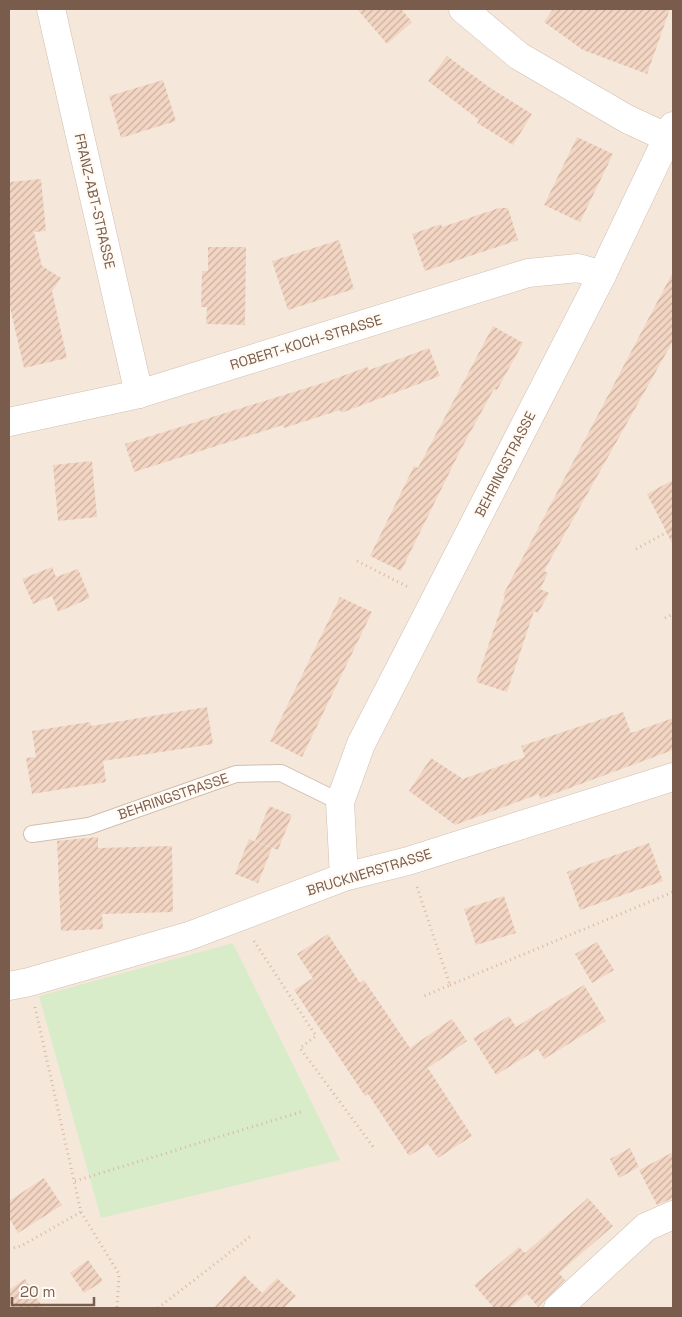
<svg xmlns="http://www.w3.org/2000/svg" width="682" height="1317" font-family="'Space Grotesk',sans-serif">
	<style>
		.residential { fill: #f5e8da }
		.park { fill: #d8ecc9 }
		.building { fill: url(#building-hatch) }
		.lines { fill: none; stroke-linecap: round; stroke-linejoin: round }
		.service-casing { stroke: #d1beb0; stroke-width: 18 }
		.minor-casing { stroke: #d1beb0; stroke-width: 29 }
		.path { stroke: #d9b8a5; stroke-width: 3; stroke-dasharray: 1 4; stroke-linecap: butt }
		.service { stroke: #fff; stroke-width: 16 }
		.minor { stroke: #fff; stroke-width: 28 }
		.labels { text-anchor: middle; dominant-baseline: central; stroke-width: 4.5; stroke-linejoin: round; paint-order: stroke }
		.street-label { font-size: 14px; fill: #7a5c4d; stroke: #fffaf3 }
	</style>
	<defs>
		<pattern id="building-hatch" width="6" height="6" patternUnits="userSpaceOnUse" patternTransform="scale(1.25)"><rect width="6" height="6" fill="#f3d5c3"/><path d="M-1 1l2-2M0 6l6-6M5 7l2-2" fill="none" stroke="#cab0a1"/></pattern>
	</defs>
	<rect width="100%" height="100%" fill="#fdf6ec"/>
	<rect class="residential" x="9" y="9" width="664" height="1299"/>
	<polygon class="park" points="233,943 340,1160 101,1218 39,996"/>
	<g class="building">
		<polygon points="357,9 401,9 412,22 387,44"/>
		<polygon points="553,9 670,9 647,74 583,50 544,22"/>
		<polygon points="447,56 489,87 532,114 513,145 477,123 479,120 428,81"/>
		<polygon points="163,80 176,121 121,138 109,96"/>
		<polygon points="577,137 613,154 580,222 544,205"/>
		<polygon points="41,179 46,231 34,232 42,266 61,278 52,291 67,358 24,368 9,303 9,182"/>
		<polygon points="499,208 508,208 518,240 425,271 412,234 441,224 442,227"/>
		<polygon points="339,240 354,289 288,310 272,261"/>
		<polygon points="208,247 246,247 245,325 206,324 207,307 201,307 202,271 208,271"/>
		<polygon points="673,272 673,341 544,571 548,573 540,589 549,593 538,613 534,611 507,692 476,682 505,596 503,595"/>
		<polygon points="493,326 523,343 497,390 494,389 460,451 401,571 370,556 414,466 418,468"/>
		<polygon points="429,348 440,376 341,413 340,410 284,428 283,425 134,472 125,444 326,382 367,367 369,370"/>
		<polygon points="92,461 97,517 58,521 53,465"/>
		<polygon points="673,480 673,545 647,494"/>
		<polygon points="52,567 56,577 78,569 90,598 58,612 52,596 33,604 22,579"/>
		<polygon points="340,597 372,612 302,757 270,741"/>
		<polygon points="207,707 213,744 103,761 106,782 32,794 26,758 36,757 32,731 90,722 91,726"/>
		<polygon points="623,712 631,733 673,718 673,750 540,799 539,794 455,825 409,791 431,758 463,779 525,757 521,746"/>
		<polygon points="269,806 292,815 278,850 255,841"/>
		<polygon points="98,837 98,848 172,846 173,912 102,914 103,929 61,931 57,841"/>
		<polygon points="249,839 272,848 258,883 235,874"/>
		<polygon points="649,843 663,881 580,910 567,872"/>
		<polygon points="504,896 516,933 476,945 464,909"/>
		<polygon points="328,934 360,983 364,980 410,1048 452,1019 467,1041 428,1068 472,1136 438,1158 428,1144 409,1156 368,1094 365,1096 294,990 313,978 297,954"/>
		<polygon points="597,942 614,970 592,983 575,954"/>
		<polygon points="584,985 606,1021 544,1059 538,1049 496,1075 473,1038 509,1016 516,1027"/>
		<polygon points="630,1148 639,1167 619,1178 610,1159"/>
		<polygon points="673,1152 673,1198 657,1205 639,1170"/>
		<polygon points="44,1178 62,1205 18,1233 9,1218 9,1201"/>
		<polygon points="588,1198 613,1226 559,1273 565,1280 538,1307 527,1294 510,1308 494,1308 474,1285 519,1247 525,1253"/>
		<polygon points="88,1260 103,1281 84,1293 70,1273"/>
		<polygon points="244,1275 262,1293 277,1278 296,1296 284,1308 214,1308"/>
		<polygon points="25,1279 43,1308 9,1308 9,1290"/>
	</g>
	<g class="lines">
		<g class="service-casing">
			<polyline id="service" points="32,834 89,826 236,774 281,773 340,802"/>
		</g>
		<g class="minor-casing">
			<g id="minor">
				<polyline points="51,9 139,394"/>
				<polyline points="463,9 519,56 627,119 668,138"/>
				<polyline points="9,422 139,394 528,273 578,268 602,275"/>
				<polyline points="344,877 340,802 361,744 602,275 673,126"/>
				<polyline points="9,986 29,982 189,936 344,877 408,861 673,777"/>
				<polyline points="558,1308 646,1227 673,1215"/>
			</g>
		</g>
		<g class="path">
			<polyline points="636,549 673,529"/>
			<polyline points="357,561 410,588"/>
			<polyline points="665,618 673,614"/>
			<polyline points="417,887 450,985 424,996"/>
			<polyline points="254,941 316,1036 300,1048 374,1148"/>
			<polyline points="450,985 673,892"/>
			<polyline points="35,1007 81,1212 119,1274 117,1308"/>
			<polyline points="75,1181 304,1111"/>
			<polyline points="9,1249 21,1246 81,1212"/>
			<polyline points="158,1308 251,1236"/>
		</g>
		<use href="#service" class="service"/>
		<use href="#minor" class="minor"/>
	</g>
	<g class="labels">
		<g class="street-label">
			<text transform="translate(95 201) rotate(77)">FRANZ-ABT-STRASSE</text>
			<text transform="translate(306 342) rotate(-17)">ROBERT-KOCH-STRASSE</text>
			<text transform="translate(505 464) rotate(-63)">BEHRINGSTRASSE</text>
			<text transform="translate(173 796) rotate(-19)">BEHRINGSTRASSE</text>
			<text transform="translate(369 872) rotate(-17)">BRUCKNERSTRASSE</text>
		</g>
	</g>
	<rect width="682" height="1317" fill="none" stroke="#7a5c4d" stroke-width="20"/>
	<path d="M12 1297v8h82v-8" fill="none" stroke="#7a5c4d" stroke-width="2.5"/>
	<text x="20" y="1297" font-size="15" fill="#7a5c4d" stroke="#fffaf3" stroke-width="4" paint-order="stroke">20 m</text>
</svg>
